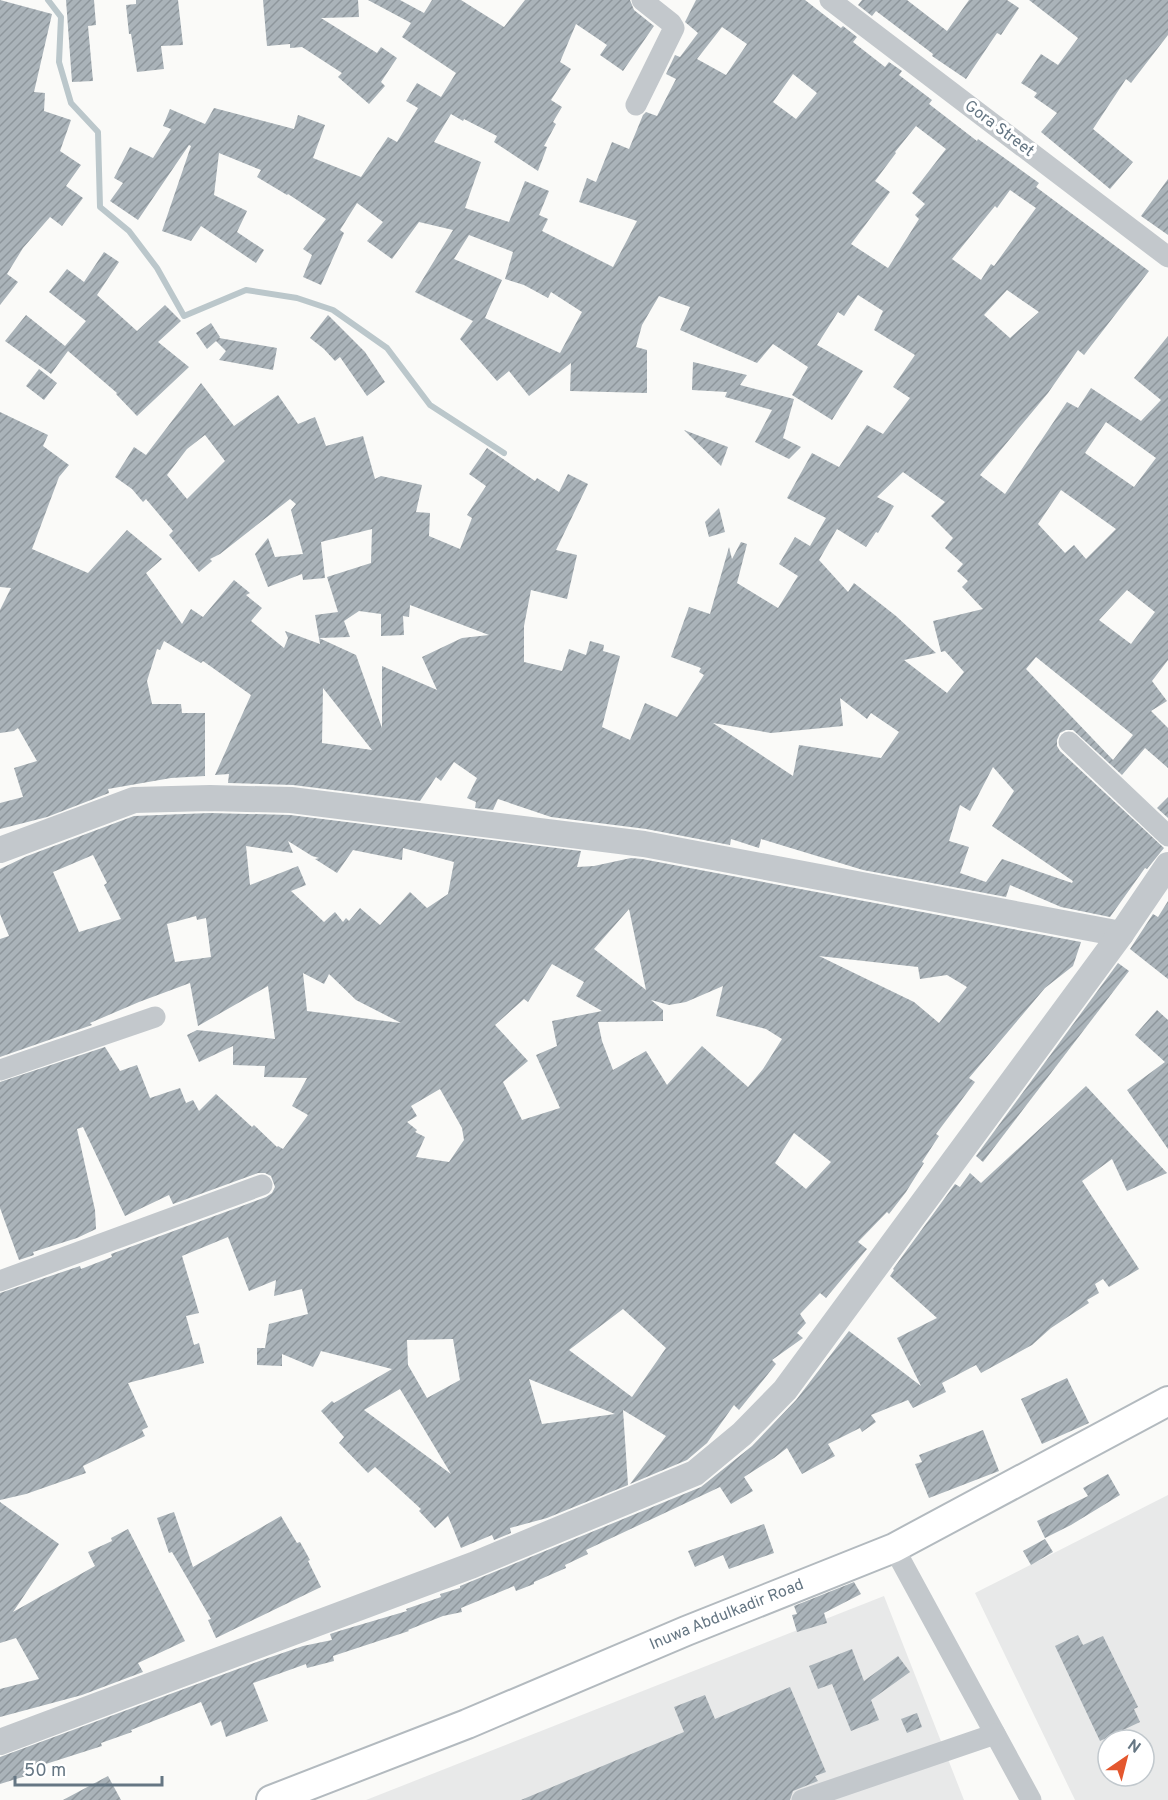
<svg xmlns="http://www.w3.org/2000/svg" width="1168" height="1800" font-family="Overpass,sans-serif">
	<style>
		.built { fill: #e8e9e9; fill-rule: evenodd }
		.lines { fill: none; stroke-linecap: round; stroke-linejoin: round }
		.stream { stroke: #bbc7cb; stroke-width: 6 }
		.building { fill: url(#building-hatch); fill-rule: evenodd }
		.secondary-casing { stroke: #b3babf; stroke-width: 32 }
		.minor { stroke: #c3c8cc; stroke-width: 21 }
		.tertiary { stroke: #c3c8cc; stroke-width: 26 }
		.secondary { stroke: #fff; stroke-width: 28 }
		.labels { text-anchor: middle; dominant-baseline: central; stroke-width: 6; stroke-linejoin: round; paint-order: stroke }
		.street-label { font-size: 16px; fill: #657683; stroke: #fff }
	</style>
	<defs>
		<pattern id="building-hatch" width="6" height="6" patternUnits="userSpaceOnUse" patternTransform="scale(1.5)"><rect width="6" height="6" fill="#aab3b9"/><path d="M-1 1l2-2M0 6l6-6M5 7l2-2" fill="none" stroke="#8e969c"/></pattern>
	</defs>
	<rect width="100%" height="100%" fill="#fafaf8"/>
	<g class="built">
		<path d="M 1168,1495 L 1168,1800 L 1075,1800 L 975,1593 ZM 1108,1740 L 1144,1740 L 1144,1776 L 1108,1776 Z"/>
		<polygon points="884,1596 964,1800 366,1800"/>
	</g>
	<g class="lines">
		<polyline class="stream" points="48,0 61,17 59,62 71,103 98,132 100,207 129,231 157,268 184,316 246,290 297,298 333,310 387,348 430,405 504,453"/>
	</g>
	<g class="building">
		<polygon points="0,0 52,14 34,92 45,93 44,111 71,120 60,151 81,165 66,186 83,198 62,226 50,217 23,248 7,274 18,282 0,305"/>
		<polygon points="66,0 94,0 96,25 88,26 93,81 72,82"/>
		<polygon points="136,0 178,0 183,45 161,46 164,69 137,72 131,34 129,34 126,5 136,4"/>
		<polygon points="263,0 358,0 359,17 321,18 377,53 381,47 397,58 381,82 385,86 369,104 338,77 342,73 302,47 290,48 290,44 267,46"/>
		<path d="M 368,0 L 400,0 L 424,13 L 432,0 L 461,0 L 504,27 L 525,0 L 630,0 L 634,10 L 654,26 L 623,71 L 600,55 L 607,45 L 576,24 L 560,62 L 571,69 L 551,100 L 562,107 L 553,122 L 556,124 L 544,146 L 547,147 L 538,171 L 494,142 L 497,136 L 464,119 L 463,121 L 451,114 L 434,142 L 481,162 L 465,208 L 509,222 L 525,181 L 549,191 L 539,215 L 548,219 L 542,231 L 613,267 L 637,221 L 579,202 L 587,178 L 596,182 L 612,142 L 629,149 L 643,115 L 646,112 L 657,116 L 676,79 L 666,74 L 675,55 L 680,57 L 698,33 L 685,22 L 696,0 L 805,0 L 841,28 L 843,26 L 857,37 L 853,42 L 885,67 L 889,62 L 902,71 L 899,75 L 932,100 L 929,104 L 977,141 L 978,139 L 1039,183 L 1036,187 L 1149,271 L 1084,355 L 1078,350 L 1048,393 L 980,475 L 1005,494 L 1067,402 L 1078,408 L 1091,388 L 1141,421 L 1161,400 L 1134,378 L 1168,336 L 1168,660 L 1152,681 L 1167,701 L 1151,711 L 1168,728 L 1168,768 L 1145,748 L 1122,775 L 1073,730 L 1066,730 L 1060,733 L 1057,740 L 1057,746 L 1060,751 L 1164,848 L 1147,869 L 1145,868 L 1110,917 L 1061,907 L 1010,885 L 1006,897 L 863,870 L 761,839 L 759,848 L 731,839 L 730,845 L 646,829 L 551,817 L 498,799 L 493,810 L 475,808 L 476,802 L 467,798 L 477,778 L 454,762 L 441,781 L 436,777 L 420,801 L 293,785 L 228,783 L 229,774 L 215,775 L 251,695 L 203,661 L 201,663 L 164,641 L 160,650 L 157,649 L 147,681 L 152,704 L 181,704 L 182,713 L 205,713 L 205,776 L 171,778 L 108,789 L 109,793 L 47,817 L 0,829 L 0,803 L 23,797 L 14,768 L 37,761 L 18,728 L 14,731 L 0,733 L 0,610 L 11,588 L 0,587 L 0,412 L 48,435 L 43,446 L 69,465 L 59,477 L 32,549 L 88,573 L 127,530 L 162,559 L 146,573 L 182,624 L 191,609 L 203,617 L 234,580 L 250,593 L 246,595 L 262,608 L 251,621 L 284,648 L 288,638 L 285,631 L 320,644 L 319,638 L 356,655 L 382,728 L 382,666 L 437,690 L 422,657 L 462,638 L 489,635 L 410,605 L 409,617 L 403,616 L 404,635 L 381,636 L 381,614 L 359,611 L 344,621 L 350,637 L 319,638 L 315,615 L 338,612 L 327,577 L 371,563 L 372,529 L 321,542 L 325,578 L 303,580 L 302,574 L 268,587 L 255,554 L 268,538 L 275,557 L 303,554 L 291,510 L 296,504 L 290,499 L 220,554 L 210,559 L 212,561 L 199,572 L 169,535 L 173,531 L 146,499 L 143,502 L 132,489 L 115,477 L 134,447 L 146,455 L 201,383 L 234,426 L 278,395 L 298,424 L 315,417 L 326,446 L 363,436 L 375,479 L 381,476 L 422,485 L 416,512 L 430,513 L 429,536 L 460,549 L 472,518 L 467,515 L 486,486 L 469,474 L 487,448 L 535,481 L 537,478 L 559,492 L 568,474 L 588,484 L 556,550 L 577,555 L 567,599 L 531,590 L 524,626 L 524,662 L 562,671 L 569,649 L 586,655 L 590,641 L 604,645 L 603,651 L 620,656 L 602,727 L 630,740 L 645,703 L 677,717 L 704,675 L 699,672 L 701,668 L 671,657 L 689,607 L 710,614 L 729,547 L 732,559 L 741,542 L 747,544 L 737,583 L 778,608 L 798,576 L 779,564 L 795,537 L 810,546 L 826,518 L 787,498 L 812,453 L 839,467 L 867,425 L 883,434 L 910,398 L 893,387 L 915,355 L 874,330 L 883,311 L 858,295 L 844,316 L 838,312 L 817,345 L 863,371 L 832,420 L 792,395 L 808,367 L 773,344 L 757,363 L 680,330 L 690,307 L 659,296 L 642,325 L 636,347 L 647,350 L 647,393 L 570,391 L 571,363 L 529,396 L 509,371 L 497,381 L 460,339 L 473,321 L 415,292 L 453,230 L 419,222 L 392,259 L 367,241 L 383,222 L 357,203 L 340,230 L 344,233 L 321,285 L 303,277 L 312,255 L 303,249 L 326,219 L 288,194 L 287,195 L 257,177 L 261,170 L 219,153 L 214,195 L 247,211 L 237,232 L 264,250 L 256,263 L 201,226 L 191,241 L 162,231 L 191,146 L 189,145 L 138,220 L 110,201 L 123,183 L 114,178 L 130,147 L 153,158 L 171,129 L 163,126 L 170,109 L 205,124 L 214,108 L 294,129 L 298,115 L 325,125 L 313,158 L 361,177 L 388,137 L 397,142 L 418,108 L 406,101 L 417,83 L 441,97 L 456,73 L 402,37 L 411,23 ZM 722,27 L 747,44 L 726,75 L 697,59 ZM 793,74 L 817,93 L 796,119 L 773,102 ZM 916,126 L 946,149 L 912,193 L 925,204 L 915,215 L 919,219 L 888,268 L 851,244 L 890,192 L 875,181 L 896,153 L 895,152 ZM 1010,190 L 1036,208 L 994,266 L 991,264 L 981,280 L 952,259 L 995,206 L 997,208 ZM 469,235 L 513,252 L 505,279 L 524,285 L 548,298 L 551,292 L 582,312 L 560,353 L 485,318 L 502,280 L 454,259 ZM 1007,290 L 1039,312 L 1010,338 L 984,315 ZM 1106,422 L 1156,458 L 1134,487 L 1085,453 ZM 205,435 L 225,461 L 187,499 L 167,475 L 187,449 ZM 903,472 L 945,502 L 931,516 L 953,538 L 945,548 L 963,564 L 957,571 L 968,581 L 962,587 L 983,609 L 933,621 L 941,652 L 945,651 L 964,672 L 947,693 L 904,660 L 936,653 L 896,616 L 854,583 L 848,592 L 819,560 L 837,529 L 866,547 L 876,532 L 878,533 L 894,506 L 877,497 ZM 1061,490 L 1116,529 L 1086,559 L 1074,545 L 1065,553 L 1038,524 ZM 1127,590 L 1155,612 L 1131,644 L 1099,620 ZM 1036,657 L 1133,735 L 1113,760 L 1026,669 ZM 323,688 L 372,750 L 322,743 ZM 840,698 L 867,719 L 871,713 L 899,732 L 881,758 L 799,745 L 793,776 L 713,723 L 771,733 L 843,726 ZM 993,767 L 1014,791 L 992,826 L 1073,881 L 1072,883 L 1002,859 L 986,882 L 960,873 L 969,847 L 949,841 L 960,805 L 970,811 Z"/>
		<polygon points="862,0 907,0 947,31 969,0 1007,0 1019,8 1001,35 997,33 966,79 932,56 933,54 876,11 872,16 858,5"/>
		<polygon points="1029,0 1168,0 1168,35 1131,83 1126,79 1093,129 1133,162 1110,189 1041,132 1057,113 1034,97 1037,93 1021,83 1041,54 1058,65 1078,38"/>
		<polygon points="1168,179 1168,235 1141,216"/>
		<polygon points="104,252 119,262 97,295 137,331 165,305 181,321 158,342 189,367 137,416 116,394 117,393 68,351 51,374 5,341 26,315 65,346 86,321 49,292 67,269 84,282"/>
		<polygon points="328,315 365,352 385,382 367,396 340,357 335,361 324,349 310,338"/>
		<polygon points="211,323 220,337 219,338 277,348 273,370 219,360 226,351 216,341 207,349 196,333"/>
		<polygon points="693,362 747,375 740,385 794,399 783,438 801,447 789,459 755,442 772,410 725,397 727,392 692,390"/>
		<polygon points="39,369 57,383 44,400 26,386"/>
		<polygon points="684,430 728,447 721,466"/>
		<polygon points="719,508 725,532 709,537 705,522"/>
		<polygon points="1168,797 1168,818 1157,808"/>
		<path d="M 210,813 L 290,815 L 581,851 L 577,867 L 594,866 L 631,858 L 642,859 L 1081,942 L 1073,966 L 1045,988 L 969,1078 L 975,1082 L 936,1134 L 939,1136 L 922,1162 L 924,1163 L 906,1192 L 889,1214 L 887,1212 L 858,1242 L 867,1249 L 826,1298 L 820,1293 L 800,1314 L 806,1323 L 797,1333 L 803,1338 L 772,1360 L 776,1364 L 739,1410 L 734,1405 L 707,1443 L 687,1460 L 630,1484 L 666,1436 L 623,1410 L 628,1485 L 547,1518 L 510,1528 L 511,1533 L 494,1540 L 492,1535 L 461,1548 L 448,1516 L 435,1528 L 419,1511 L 421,1509 L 375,1467 L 368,1473 L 339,1443 L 344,1437 L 321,1411 L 332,1401 L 334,1403 L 392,1369 L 321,1351 L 313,1367 L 282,1354 L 282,1366 L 257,1365 L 257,1348 L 265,1348 L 269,1324 L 308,1314 L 302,1289 L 274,1296 L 276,1280 L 249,1291 L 228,1237 L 182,1256 L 199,1313 L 186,1316 L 194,1345 L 199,1343 L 204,1363 L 128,1383 L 148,1427 L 142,1430 L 145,1436 L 83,1466 L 86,1473 L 26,1494 L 0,1500 L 0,1293 L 80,1266 L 81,1269 L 112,1257 L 111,1254 L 266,1197 L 272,1193 L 275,1187 L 271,1176 L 265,1173 L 258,1173 L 173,1204 L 169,1195 L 125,1216 L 83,1127 L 77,1129 L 95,1210 L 96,1229 L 77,1238 L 33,1252 L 34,1255 L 19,1260 L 0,1208 L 0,1082 L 105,1047 L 120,1071 L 137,1065 L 150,1098 L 180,1088 L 186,1103 L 193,1100 L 199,1111 L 216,1094 L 252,1127 L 254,1125 L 277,1147 L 278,1146 L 283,1149 L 308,1115 L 292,1106 L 307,1078 L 264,1077 L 265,1066 L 233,1065 L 233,1046 L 199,1062 L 187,1035 L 197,1030 L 275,1039 L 268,986 L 198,1026 L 190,983 L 139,1002 L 90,1023 L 92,1025 L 0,1057 L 0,939 L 9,936 L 0,914 L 0,869 L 27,856 L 134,816 ZM 288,841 L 312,856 L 319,858 L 315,859 L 337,873 L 353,850 L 402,860 L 403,848 L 454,862 L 448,894 L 427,908 L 410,892 L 380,925 L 360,908 L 349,921 L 346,918 L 343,922 L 335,912 L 324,922 L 291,891 L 306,885 L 298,866 L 250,885 L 246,846 L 293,853 ZM 93,855 L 107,883 L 104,885 L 121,919 L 79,932 L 53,872 ZM 629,909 L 646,990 L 594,949 ZM 196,916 L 197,920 L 206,918 L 211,957 L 175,962 L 167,924 ZM 819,956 L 918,967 L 920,979 L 947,975 L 967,987 L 939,1023 L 914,1002 ZM 552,964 L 584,982 L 576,996 L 602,1011 L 552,1021 L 557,1046 L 536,1055 L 560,1108 L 522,1120 L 503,1082 L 528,1061 L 495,1025 L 524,999 L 528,1002 ZM 303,973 L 324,984 L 329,974 L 356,1000 L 401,1023 L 307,1011 ZM 723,986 L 716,1016 L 766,1029 L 782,1039 L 763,1069 L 748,1087 L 702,1046 L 667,1085 L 646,1051 L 613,1070 L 602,1041 L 598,1022 L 663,1021 L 663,1010 L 651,1000 L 669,1005 L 686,1002 ZM 440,1089 L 462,1128 L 464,1140 L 449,1162 L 416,1157 L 425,1137 L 415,1132 L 417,1130 L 407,1122 L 417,1116 L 411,1106 ZM 794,1133 L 831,1162 L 806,1189 L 775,1163 ZM 623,1309 L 666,1348 L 632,1397 L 569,1350 ZM 453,1339 L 460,1380 L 427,1398 L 408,1365 L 407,1340 ZM 529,1379 L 615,1414 L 542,1424 ZM 400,1389 L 451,1474 L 364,1410 Z"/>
		<polygon points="1168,901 1168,979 1130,949 1153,914 1158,917"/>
		<polygon points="1118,963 1129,971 983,1162 976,1156"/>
		<polygon points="1157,1010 1168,1020 1168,1149 1127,1090 1165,1062 1135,1035"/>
		<polygon points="1086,1086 1167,1173 1127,1191 1112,1159 1082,1181 1139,1269 1109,1287 1103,1279 1095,1284 1099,1293 1087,1300 1089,1303 1051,1328 1032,1345 981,1373 976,1365 942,1383 946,1392 913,1408 908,1400 871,1415 876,1422 862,1432 860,1428 828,1444 835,1456 802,1474 787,1448 774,1458 744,1477 753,1491 731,1504 720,1487 586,1550 588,1554 565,1565 566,1568 534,1582 534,1584 516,1591 514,1586 461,1608 462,1612 443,1616 408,1630 409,1631 333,1656 334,1661 307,1668 306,1664 253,1683 268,1721 226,1737 221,1721 211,1726 201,1702 131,1730 132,1732 101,1743 102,1746 27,1770 29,1775 0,1784 0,1757 265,1659 303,1646 332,1640 330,1634 339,1631 407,1611 406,1609 441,1597 440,1594 460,1588 460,1586 701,1487 752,1446 796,1400 849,1331 921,1386 897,1338 937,1318 890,1276 894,1270 893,1269 955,1184 960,1187 970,1173 981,1183"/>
		<polygon points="1067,1378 1089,1423 1042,1444 1021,1399"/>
		<polygon points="983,1430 999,1471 929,1498 915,1464 922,1462 919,1455"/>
		<polygon points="1108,1474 1120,1495 1071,1525 1045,1538 1037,1521 1088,1496 1083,1488"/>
		<polygon points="0,1502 59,1544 13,1612 95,1566 88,1552 112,1541 111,1538 128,1529 185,1641 138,1663 143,1672 82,1695 0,1717 0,1689 39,1679 16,1638 0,1643"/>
		<polygon points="174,1512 193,1567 281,1516 297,1543 300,1542 310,1560 308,1561 321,1587 216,1638 208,1620 211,1619 172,1552 169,1553 157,1518"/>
		<polygon points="764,1524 774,1553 729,1569 723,1555 695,1567 688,1551"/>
		<polygon points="1045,1539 1053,1552 1031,1565 1023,1551"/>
		<polygon points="854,1582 861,1594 824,1613 827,1623 797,1632 792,1615 797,1614 794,1606"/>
		<polygon points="1078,1635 1083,1645 1103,1636 1138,1707 1134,1709 1140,1722 1100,1741 1055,1646"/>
		<polygon points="852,1649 864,1681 898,1656 910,1672 871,1700 879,1720 851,1731 832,1684 818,1689 809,1666"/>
		<polygon points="790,1687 826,1772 815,1776 818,1781 793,1791 790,1800 521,1800 684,1732 674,1707 705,1695 715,1719"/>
		<polygon points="917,1713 922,1727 907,1733 901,1719"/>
		<polygon points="108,1776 121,1800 63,1800"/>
	</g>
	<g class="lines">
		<g class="secondary-casing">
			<g id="secondary">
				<path id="s1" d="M 271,1800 L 467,1724 L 686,1631 L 894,1548 L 1168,1401"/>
			</g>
		</g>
		<g class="minor">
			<polyline points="830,0 1168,257"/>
			<polyline points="636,105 674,28 671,23 642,0"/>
			<polyline points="1069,742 1168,836"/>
			<polyline points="0,1070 155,1017"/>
			<polyline points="0,1281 262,1185"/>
			<polyline points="894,1548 1031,1800"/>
			<polyline points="802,1800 995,1734"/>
		</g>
		<g class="tertiary">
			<polyline points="0,850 134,800 210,798 291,800 644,844 1121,934"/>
			<polyline points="0,1742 473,1565 695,1473 742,1434 785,1390 1121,934 1168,865"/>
		</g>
		<use href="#secondary" class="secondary"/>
	</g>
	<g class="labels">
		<g class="street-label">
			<text transform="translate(999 129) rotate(37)">Gora Street</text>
			<text stroke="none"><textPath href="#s1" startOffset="492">Inuwa Abdulkadir Road</textPath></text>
		</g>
	</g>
	<g transform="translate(1126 1758) rotate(35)"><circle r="28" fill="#ffffff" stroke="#c1c8cd" stroke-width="1.5"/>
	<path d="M0-4.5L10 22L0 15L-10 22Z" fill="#e4572e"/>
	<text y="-9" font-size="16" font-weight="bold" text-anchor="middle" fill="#657683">N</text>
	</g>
	<path d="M15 1776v9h147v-9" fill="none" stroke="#657683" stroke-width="3"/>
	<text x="24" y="1776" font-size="18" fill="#657683" stroke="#ffffff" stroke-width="4.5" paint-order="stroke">50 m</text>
</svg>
